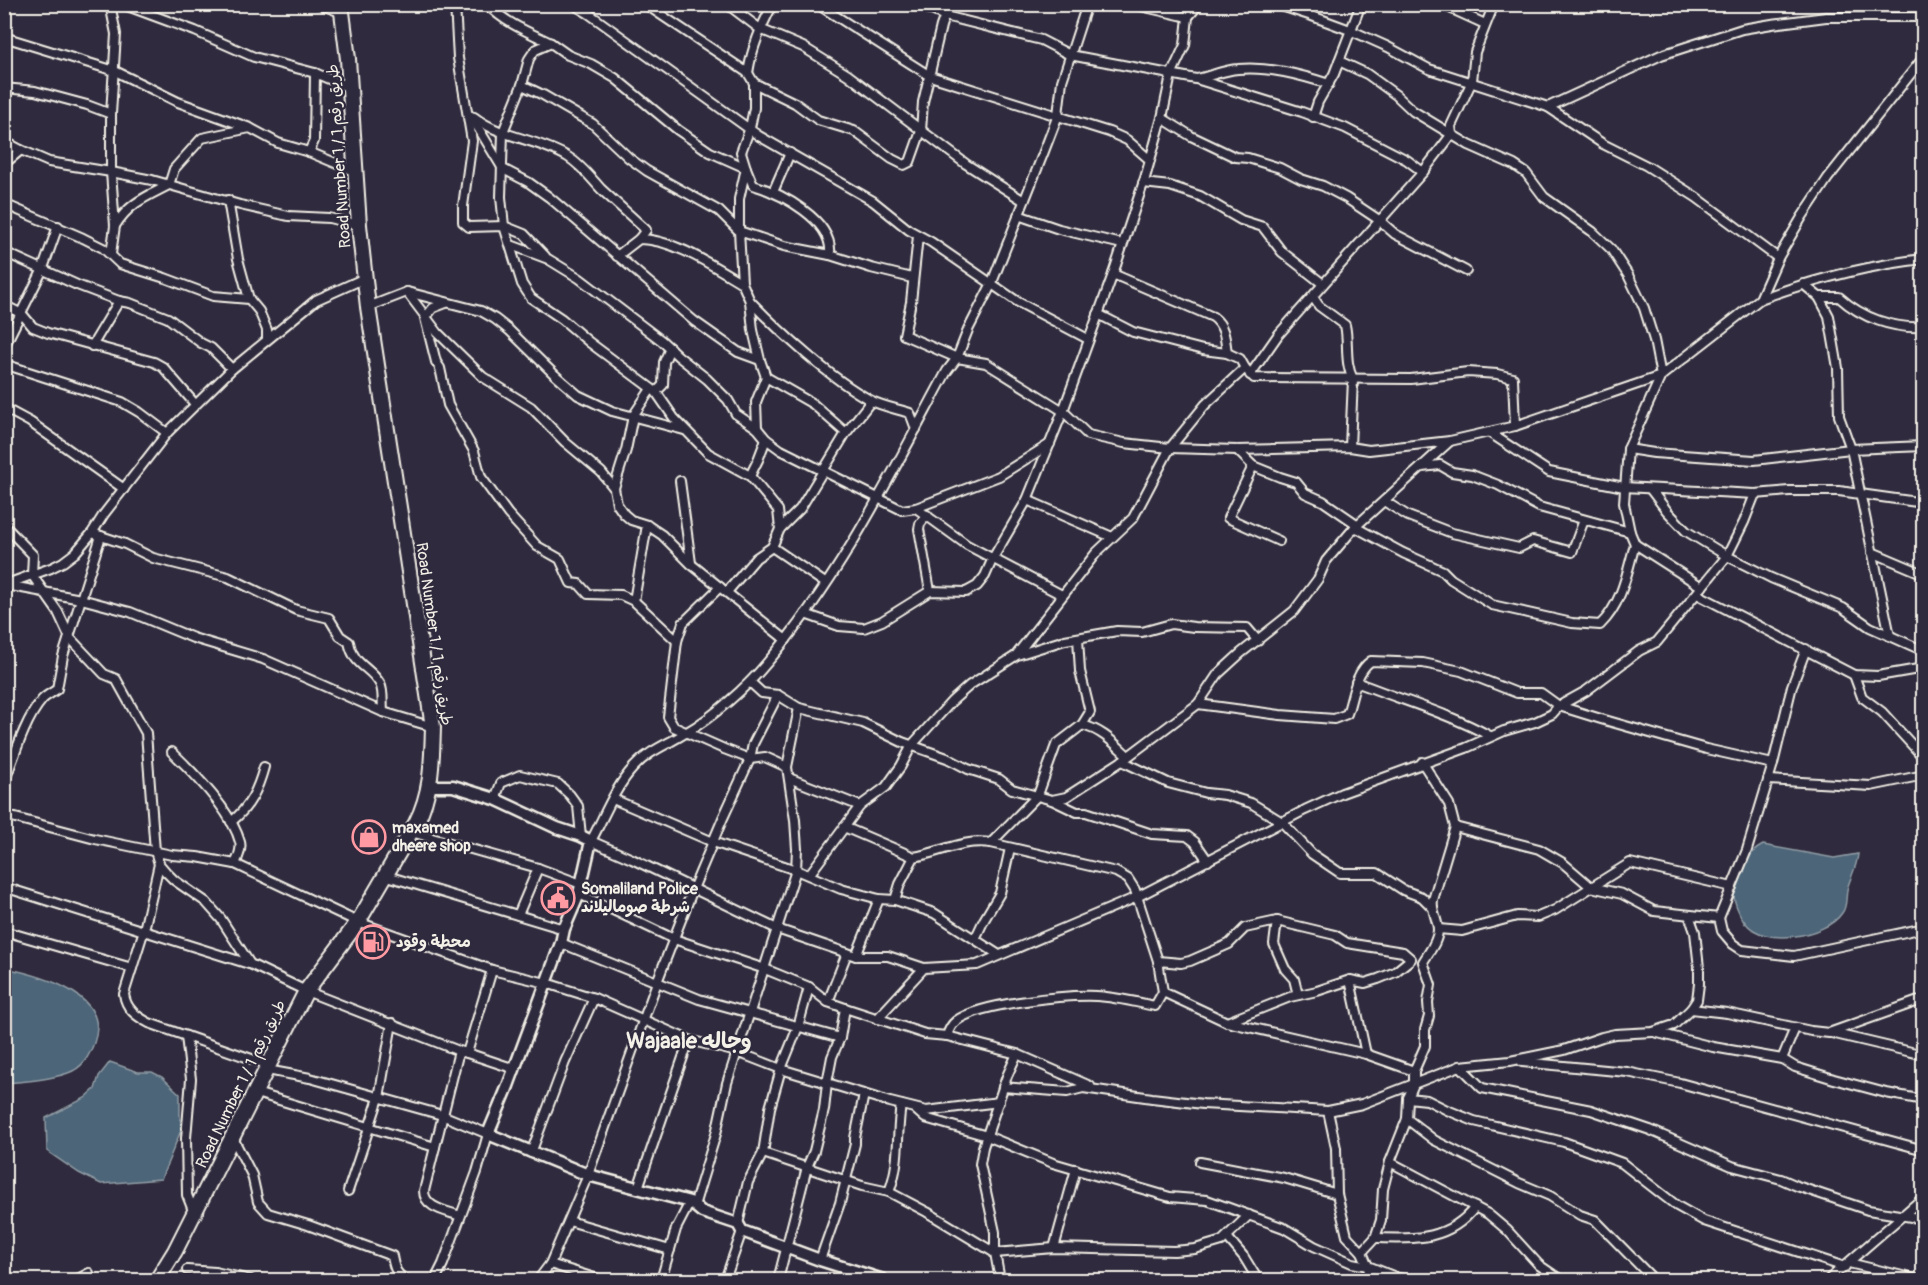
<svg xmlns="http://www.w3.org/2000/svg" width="1928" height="1285" font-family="Pangolin,'Playpen Sans Arabic',sans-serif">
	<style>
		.water { fill: #4e6579; stroke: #909da5; stroke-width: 1.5 }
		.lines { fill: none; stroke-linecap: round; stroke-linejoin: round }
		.street-casing { stroke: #f4f1e8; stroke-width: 12 }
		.secondary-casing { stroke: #f4f1e8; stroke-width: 15 }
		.highway-casing { stroke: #f4f1e8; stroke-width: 18 }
		.street { stroke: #2f2a3d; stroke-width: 8 }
		.secondary { stroke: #2f2a3d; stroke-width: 10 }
		.highway { stroke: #2f2a3d; stroke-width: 14 }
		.labels { text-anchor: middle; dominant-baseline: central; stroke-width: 4.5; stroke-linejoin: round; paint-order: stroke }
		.street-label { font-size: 16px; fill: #f4f1e8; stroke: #2f2a3d }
		.poi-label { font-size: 16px; font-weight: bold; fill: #f4f1e8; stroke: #2f2a3d; text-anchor: start }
		.district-label { font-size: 22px; font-weight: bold; fill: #f4f1e8; stroke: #2f2a3d }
	</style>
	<rect width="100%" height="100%" fill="#2f2a3d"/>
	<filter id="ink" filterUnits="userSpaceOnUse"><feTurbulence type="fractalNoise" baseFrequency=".0167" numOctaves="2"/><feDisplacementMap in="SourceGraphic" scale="12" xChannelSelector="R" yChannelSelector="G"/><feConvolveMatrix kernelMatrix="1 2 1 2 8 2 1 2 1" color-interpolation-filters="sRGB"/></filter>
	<g filter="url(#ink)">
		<g class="water">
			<path d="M 1763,845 L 1834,858 L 1858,854 C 1857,866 1852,874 1848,886 C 1845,894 1848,906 1842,913 C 1826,937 1763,948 1745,922 L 1745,924 C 1741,916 1735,907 1734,897 C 1734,879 1746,853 1763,845 Z"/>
			<path d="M 5,968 C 39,975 112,994 94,1043 C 89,1056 83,1068 68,1073 C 48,1080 26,1081 5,1083 Z"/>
			<polygon points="110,1062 138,1072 152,1072 162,1077 180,1094 180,1118 182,1128 161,1179 101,1184 79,1173 47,1151 46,1118 85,1098 95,1089 99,1076"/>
		</g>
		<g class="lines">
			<g class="street-casing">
				<g id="street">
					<polyline points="110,4 116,34 111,114 111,172 152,180 240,205 288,216 329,218 359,225"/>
					<polyline points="122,4 195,31 254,57 315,73 350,88"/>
					<polyline points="319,4 343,13"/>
					<polyline points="455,4 458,58 472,141 463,206 463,222 469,227 504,226 522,284 531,298 562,319 589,342 656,392 674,418 708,453 750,476 778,510 780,529"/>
					<path d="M 487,4 C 505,23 528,32 551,43"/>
					<polyline points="573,4 588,13 759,136 873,201 909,230 931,242 1018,302 1088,339"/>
					<polyline points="645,4 748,73 754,83 795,103 818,120 854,131 892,159 904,165 910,162 921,131 923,102 941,26 949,4"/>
					<polyline points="727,4 760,29 803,47 848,75 966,164 1024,201"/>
					<polyline points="817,4 930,76 1109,132 1127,140 1150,160"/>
					<polyline points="918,4 945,16 1041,40 1070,55 1196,79 1302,112 1345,128 1407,160 1423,172"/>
					<polyline points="1132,4 1188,17"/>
					<polyline points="1275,4 1312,16 1350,30 1388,47 1429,69 1548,107 1603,144 1647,166 1696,197 1778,258"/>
					<polyline points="1441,4 1485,24"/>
					<polyline points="4,37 115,71 178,102 250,128"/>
					<polyline points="1339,61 1367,74 1396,95 1413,111 1469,145 1514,165 1526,173 1544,197 1593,232 1611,249 1628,275 1644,308 1654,340 1661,376 1628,449 1624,503 1630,532 1635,544 1702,587"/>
					<path d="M 748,73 C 752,47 761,27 773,4"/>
					<path d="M 1197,79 C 1211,76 1224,70 1238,69 C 1268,66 1301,75 1329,84"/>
					<polyline points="754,83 754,108 750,128 741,152 746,168 739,199 739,231 742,283 750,301 753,330 760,360"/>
					<polyline points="522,85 543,95 593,124 629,158 647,171 719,211 739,231 784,246 830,255 871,268 912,278"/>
					<polyline points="4,88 35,91 87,105 111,114"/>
					<polyline points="1548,107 1661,55 1742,29 1772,24 1826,17 1924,17"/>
					<polyline points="471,116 503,169 528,182 549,197 694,321 738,352 760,360 766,377 813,404 846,433"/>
					<path d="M 474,117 C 501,138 539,139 568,157 C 581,165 591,178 601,189 C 616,203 631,216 646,230 L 639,239 L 617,256"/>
					<polyline points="1313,117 1318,102 1334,74 1361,4"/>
					<polyline points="1162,118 1191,136 1235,157 1248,158 1280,168 1301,179 1323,186 1346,198 1379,220 1395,234 1466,271"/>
					<polyline points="4,141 21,150 4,164"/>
					<polyline points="21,150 49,162 111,172 115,226 111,254"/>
					<polyline points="309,152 314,141 315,73"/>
					<polyline points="1143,183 1170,186 1200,196 1241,220 1263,227 1282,252 1323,284"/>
					<polyline points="773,192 790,153"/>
					<polyline points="228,200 238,259 249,299 259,311 267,330 267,338"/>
					<polyline points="4,204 83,238 103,248 120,264 165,278 213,296 249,299"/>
					<polyline points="1018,215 1059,229 1122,244"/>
					<path d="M 115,226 C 129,203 146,197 169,185 L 174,169 L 202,138 L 250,128 L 278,143 L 309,152 L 357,172"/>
					<polyline points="918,236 911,302 904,335 957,358 986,363 1063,411 1088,435 1124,443 1170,448 1237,450 1350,447 1369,450 1450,441 1515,426 1661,376 1760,299 1778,258 1802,217 1828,178 1924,57"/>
					<path d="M 639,239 C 674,239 713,266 742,283"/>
					<polyline points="511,245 548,259 579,278 662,341 678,356 707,379 728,400 736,414 757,428 766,439 781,450 902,510 916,508 999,476 1050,444"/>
					<polyline points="4,252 77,285 119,301 130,303 168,318 201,343 211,348 232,369"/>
					<path d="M 545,256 L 524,234 L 504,226 L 501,197 L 503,132 L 522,85 L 529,59 L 535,50 L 551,43 L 568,55 L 591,64 L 615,78 L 678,130 L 710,152 L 746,168 L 753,185 C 780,193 834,220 830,255"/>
					<path d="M 1113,274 L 1213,317 C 1225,326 1225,339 1227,353"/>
					<path d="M 1803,284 L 1819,297 L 1839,297 C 1862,318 1893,329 1924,327"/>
					<polyline points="407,292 438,333 483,377 531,407 565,442 601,472 614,488 617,504 624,514 631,520 647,525 662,535 691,564 786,640"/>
					<path d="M 1313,297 L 1319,306 L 1345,325 C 1349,342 1344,362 1353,379 L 1350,447"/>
					<polyline points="1819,297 1829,316 1838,368 1839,416 1851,449 1890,636"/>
					<path d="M 1760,299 C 1813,280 1867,265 1924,259"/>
					<path d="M 750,301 C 782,334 830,378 870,400 C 881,406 897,409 910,413 L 916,429"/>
					<polyline points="446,303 433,308 425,318 436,362 440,368 448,405 474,451 481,477 508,514 537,546 560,559 571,583 579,584 588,594 621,595 634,601 677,641"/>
					<polyline points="4,305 22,314 33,327 48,333 154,362 163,367 195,404"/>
					<polyline points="368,307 407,292 481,311 495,319 509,330 555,375 578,395 612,411 684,430"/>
					<polyline points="1098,314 1133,332 1203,350 1227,353 1240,359 1245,368 1254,378 1411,379 1468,372 1497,374 1513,378 1515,426"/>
					<polyline points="92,346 119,301"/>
					<polyline points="4,347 42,271 58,226"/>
					<polyline points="4,364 122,402 139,412 167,433"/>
					<polyline points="1250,375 1278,335 1423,172 1452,134 1451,126 1472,81 1475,52 1494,4"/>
					<polyline points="656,392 663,385 664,362 670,348"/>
					<polyline points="4,408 30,422 124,489"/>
					<polyline points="757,428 756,402 766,377"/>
					<polyline points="1490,433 1549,472 1624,487 1755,494 1789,491 1839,491 1924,503"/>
					<polyline points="1628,449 1654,453 1754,460 1851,449 1924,446"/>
					<polyline points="1237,450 1253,466 1280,477 1296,482 1305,493 1323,501 1358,525"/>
					<polyline points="1253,466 1228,518 1279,541"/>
					<polyline points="1422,467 1440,465 1452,472 1472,475 1498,485 1539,507 1630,532"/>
					<polyline points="750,476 758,460 766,439"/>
					<polyline points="680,481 691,563"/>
					<polyline points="614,488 626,450 633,416 651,389"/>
					<polyline points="1651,490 1667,511 1686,531 1727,556 1771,578 1843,608 1870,627 1924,651"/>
					<polyline points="1384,501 1408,516 1452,533 1519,548 1533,541 1572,552 1584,520"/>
					<polyline points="916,508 967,545 1062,595"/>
					<polyline points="927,515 920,524 919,529 930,591"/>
					<polyline points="4,525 33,555 32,575 58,612 70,638 104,674 116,679 146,733 155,851 159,864 166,872 174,880 206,902 221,919 250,964 306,991 459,1051"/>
					<path d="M 1355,527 L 1403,553 L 1443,571 L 1451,579 L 1492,605 L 1572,623 L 1600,625 C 1622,604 1627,573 1635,544"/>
					<path d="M 92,533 L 125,544 L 153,558 L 228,577 L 296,610 L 329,618 L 340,636 L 349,642 C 354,667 370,666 380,684 C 384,691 382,703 383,712"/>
					<polyline points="1112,537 1027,500 1063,411 1113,274 1145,178 1162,118 1171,75 1185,45 1188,17 1199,4"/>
					<polyline points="772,547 825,583"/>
					<polyline points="1872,552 1924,574"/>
					<polyline points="4,585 51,568 63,562 75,553 92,533 104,514 167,433 232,369 316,300 365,278"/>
					<polyline points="6,585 81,599 130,612 193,638 263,659 383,712 433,727"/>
					<polyline points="727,592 756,558 772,547 780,529 800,509 846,433 871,401"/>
					<polyline points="1697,594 1854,675 1878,676 1924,668"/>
					<polyline points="634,601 647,525"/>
					<polyline points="805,614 839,626 864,628 882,621 930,591 966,592 977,586 985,576 993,558 1027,500"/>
					<path d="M 1078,638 L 1080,671 L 1090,712 L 1082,725 C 1102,730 1113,742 1128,756"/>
					<polyline points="1017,654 1096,553 1133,518 1170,448 1205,405 1245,368"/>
					<polyline points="1854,675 1862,697 1882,712 1924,758"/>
					<polyline points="750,682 762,693 778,695 799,708 863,723 902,742 947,758 968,769 999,779 1012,789 1052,800 1077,812 1086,812 1152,834 1187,836 1195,842 1208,861"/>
					<path d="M 1356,682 C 1401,700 1448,713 1490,736"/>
					<path d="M 1198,704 L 1280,715 L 1334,719 L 1347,714 C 1353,697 1355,672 1371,661 L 1423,663 L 1461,671 L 1517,693 L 1541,693 L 1559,706 L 1601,719 L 1706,749 L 1773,764"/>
					<path d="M 172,752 C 194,773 232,812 240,842 C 242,849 238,858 235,864"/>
					<polyline points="1122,761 1168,783 1206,793 1225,795 1251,803 1282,822 1312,854 1340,873 1377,873 1403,890 1422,897 1432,907"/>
					<polyline points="787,767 799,708"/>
					<polyline points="789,778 860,806"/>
					<polyline points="1768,780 1871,786 1924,775"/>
					<path d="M 4,783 C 13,760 25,719 42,700 C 45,696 52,693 57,689 L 63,656 L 101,536"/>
					<polyline points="495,799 501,783 520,775 558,784 570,795 578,806 581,836"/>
					<polyline points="613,799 713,842 796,870 841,889 879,899 895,900 934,913 999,955"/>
					<polyline points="1052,800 1066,797 1122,761 1198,704 1218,674 1241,653 1294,611 1318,579 1326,561 1355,527 1450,441"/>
					<polyline points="4,815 95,839 172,855 197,857 235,864 358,922 492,970 546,983 594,998 689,1040 737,1052 781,1069 890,1102 926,1111 999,1102"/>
					<path d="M 231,822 C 250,807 258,789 264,767"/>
					<polyline points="844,827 914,857"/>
					<polyline points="1455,827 1539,849 1563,863 1591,887 1622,894 1654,911 1719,918 1722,931 1733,944 1742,950 1794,956 1924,928"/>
					<polyline points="411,832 538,868 581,884"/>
					<polyline points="991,843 1116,872 1128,879 1135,890 1158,961 1163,992"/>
					<path d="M 159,864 L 144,930 L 124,994 C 126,1009 136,1016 149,1023 L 269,1065"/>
					<polyline points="384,875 564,929"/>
					<polyline points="809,875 860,806 886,787 901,766 912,745 952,701 970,685 1017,655 1065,640 1117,631 1142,632 1171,624 1194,627 1247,628 1258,641"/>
					<polyline points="4,887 249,964"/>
					<polyline points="579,894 674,939 765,969 809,987 828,1002 845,1008 925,1034 947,1036 1017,1054 1090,1086"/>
					<path d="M 895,900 L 900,884 L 914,857 C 942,852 962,839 991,843 L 1038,795 L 1056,745 L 1082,725"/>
					<polyline points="518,915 538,868"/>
					<polyline points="1719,918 1747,850 1773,764 1792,686 1806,649"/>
					<polyline points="1277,921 1274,944 1285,969 1294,979 1298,995"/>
					<polyline points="1438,929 1462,931 1517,916 1538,917 1555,910 1630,863 1732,887"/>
					<polyline points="4,931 132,968"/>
					<polyline points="975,939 984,920 1000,893 1010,848"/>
					<polyline points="561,943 699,999 840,1038"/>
					<polyline points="856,956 879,899"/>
					<polyline points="1158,961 1181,963 1190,961 1229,944 1245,928 1277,921 1335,935 1347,943 1403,952 1411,959 1395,972 1378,979 1365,983 1350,980 1317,991 1290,997 1227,1022"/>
					<path d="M 924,968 L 888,956 L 856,956 L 777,929 L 632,859 L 591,841 C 604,817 615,787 634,767 C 649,750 669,744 687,732 C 713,717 747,687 766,664 C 841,577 893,471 947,371 L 957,358 L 968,330 L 991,285 L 1043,154 L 1058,115 L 1062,81 L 1087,4"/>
					<polyline points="1350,980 1366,1054"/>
					<polyline points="828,1002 847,953"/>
					<polyline points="1691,1009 1727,1013 1811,1031 1829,1033 1924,999"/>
					<polyline points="877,1019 924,968 977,965 1137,897 1305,810 1342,793 1466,748 1504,731 1535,722 1552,714 1559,706 1586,691 1639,651 1657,642 1727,556 1744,522 1755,494"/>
					<polyline points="1654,1032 1713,1047 1782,1059 1795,1067 1834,1079 1886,1093 1924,1100"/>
					<polyline points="1831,1033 1924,1055"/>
					<polyline points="186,1036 191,1079 186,1138 187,1195 194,1213"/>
					<path d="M 947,1036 C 949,1029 951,1025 956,1021 C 979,1003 1066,995 1096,996 C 1116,997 1135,1002 1155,1006 L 1163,992 L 1227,1022 L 1366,1054 L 1414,1071"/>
					<polyline points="467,1053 515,1069"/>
					<polyline points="1782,1059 1795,1028"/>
					<polyline points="1522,1062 1627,1072 1680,1083 1924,1150"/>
					<polyline points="1460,1066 1482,1088 1591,1110 1650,1130 1732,1166 1781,1179 1797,1186 1868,1210 1924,1219"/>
					<polyline points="267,1070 310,1078 442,1115 488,1134 477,1172 443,1264 435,1280"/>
					<polyline points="1003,1087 1067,1092 1083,1088 1152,1098 1203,1104 1328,1111 1362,1104 1460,1066 1510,1061 1564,1050 1602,1037 1615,1034 1653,1032 1674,1025 1691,1009 1697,1000 1699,984 1699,968 1695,932 1689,915"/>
					<polyline points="256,1093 435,1147"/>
					<polyline points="1408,1098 1427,1100 1447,1110 1474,1121 1564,1142 1622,1163 1677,1206 1704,1221 1845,1267"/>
					<polyline points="916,1110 925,1118 987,1136 1053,1163 1170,1197 1207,1200 1284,1228 1314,1246 1352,1263 1368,1266 1398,1278 1410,1280"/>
					<polyline points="1328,1111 1336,1148 1337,1194 1347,1236 1362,1252"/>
					<polyline points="1407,1119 1434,1140 1519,1183 1550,1196 1580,1215 1595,1220 1654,1280"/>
					<path d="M 233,1138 L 252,1175 L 258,1202 L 268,1213 L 308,1225 L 392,1256 C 394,1268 396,1275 407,1280"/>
					<polyline points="531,1153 565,1062 594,998"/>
					<polyline points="763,1153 862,1186 889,1192 927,1212 995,1253 1054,1248 1174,1251 1195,1249 1222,1241 1249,1215"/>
					<polyline points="1200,1162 1284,1178 1337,1194"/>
					<polyline points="1390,1162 1488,1214 1507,1230 1539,1265 1561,1280"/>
					<polyline points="638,1188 689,1040"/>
					<polyline points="348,1191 379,1098 392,1023"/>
					<path d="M 889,1192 C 901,1161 896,1135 901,1105"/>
					<polyline points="694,1206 716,1134 727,1083 796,870 797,849 795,820 787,767 765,757 750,759 724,749 674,727 668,717 677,641 683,623 720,587"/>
					<path d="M 460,1216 C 447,1211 424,1208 424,1191 L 459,1051 L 467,1053 L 492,970"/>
					<polyline points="569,1221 670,1250"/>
					<polyline points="738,1224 748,1182 763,1153 770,1108 781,1069 798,1027 809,987"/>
					<polyline points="1227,1237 1244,1257 1258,1280"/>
					<path d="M 1375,1238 C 1414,1239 1449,1241 1475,1207"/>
					<polyline points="1054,1248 1076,1169"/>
					<polyline points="820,1260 840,1203 855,1144 855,1138 864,1094"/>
					<polyline points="1849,1263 1919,1280"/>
					<polyline points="550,1264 601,1280"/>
					<polyline points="187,1270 215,1272 251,1280"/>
					<polyline points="76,1280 89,1273"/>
					<polyline points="538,1280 550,1264 588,1175 657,982 693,889 723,818 750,759 753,744 778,695"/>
					<polyline points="661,1280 676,1229 690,1202"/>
					<polyline points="725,1280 742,1231"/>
					<polyline points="778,1280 807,1167 814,1151 824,1110 827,1083 832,1057 840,1038 845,1008"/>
					<polyline points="1000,1280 995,1253 995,1232 980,1164 983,1147 1007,1076 1017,1054"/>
					<path d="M 1370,1280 L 1368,1266 L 1362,1252 L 1375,1238 L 1381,1220 L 1383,1189 L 1390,1162 L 1407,1119 L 1408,1098 L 1414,1084 L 1414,1071 L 1425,1046 L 1425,1030 L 1429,1016 L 1428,1002 L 1431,985 L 1423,962 C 1428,953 1438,942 1438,930 C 1438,920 1431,911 1433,900 L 1455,827 L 1449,804 L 1422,762"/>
					<polyline points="1828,1280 1924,1197"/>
				</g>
			</g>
			<g class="secondary-casing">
				<polyline id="secondary" points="429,786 453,786 495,799 557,828 581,836 591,841 579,894 564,929 561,943 508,1086 488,1134 588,1175 690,1202 702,1212 738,1224 742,1231 820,1260 883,1280"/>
			</g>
			<g class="highway-casing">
				<path id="highway" d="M 157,1280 L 175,1251 L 306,991 L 358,922 L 416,823 C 432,792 432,761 433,727 L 368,307 L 359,225 L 348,59 L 341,4"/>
			</g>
			<use href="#street" class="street"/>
			<use href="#secondary" class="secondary"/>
			<use href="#highway" class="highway"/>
		</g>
	</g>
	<defs>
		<g id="shop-ring" transform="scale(1.725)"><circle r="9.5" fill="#2f2a3d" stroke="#ff9aa2" stroke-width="1.5"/><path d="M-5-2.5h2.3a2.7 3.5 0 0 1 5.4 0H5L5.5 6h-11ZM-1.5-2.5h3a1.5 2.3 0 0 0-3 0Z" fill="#ff9aa2"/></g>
		<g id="civic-ring" transform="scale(1.725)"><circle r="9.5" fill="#2f2a3d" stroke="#ff9aa2" stroke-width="1.5"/><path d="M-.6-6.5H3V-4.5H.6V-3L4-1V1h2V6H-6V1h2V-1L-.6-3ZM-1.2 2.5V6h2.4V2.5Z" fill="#ff9aa2"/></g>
		<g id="fuel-ring" transform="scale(1.725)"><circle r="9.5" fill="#2f2a3d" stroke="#ff9aa2" stroke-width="1.5"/><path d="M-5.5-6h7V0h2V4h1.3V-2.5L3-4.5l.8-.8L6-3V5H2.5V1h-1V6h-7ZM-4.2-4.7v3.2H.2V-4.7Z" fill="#ff9aa2"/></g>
	</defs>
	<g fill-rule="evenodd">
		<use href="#shop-ring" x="369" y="837"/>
		<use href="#civic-ring" x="558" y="898"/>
		<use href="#fuel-ring" x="373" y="942"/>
	</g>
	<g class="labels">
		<g class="street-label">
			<text transform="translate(339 156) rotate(-94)">Road Number 1 / طريق رقم 1</text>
			<text transform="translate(434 634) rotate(82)">Road Number 1 / طريق رقم 1</text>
			<text transform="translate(241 1084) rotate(-64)">Road Number 1 / طريق رقم 1</text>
		</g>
		<g class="poi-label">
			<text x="392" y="828">maxamed<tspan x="392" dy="18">dheere shop</tspan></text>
			<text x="581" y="889">Somaliland Police<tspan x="581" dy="18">شرطة صوماليلاند</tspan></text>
			<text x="396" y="942">محطة وقود</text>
		</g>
		<g class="district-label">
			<text x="689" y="1041">Wajaale وجاله</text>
		</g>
	</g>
	<rect width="1928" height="1285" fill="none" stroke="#2f2a3d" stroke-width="24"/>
	<rect x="12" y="12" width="1904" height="1261" fill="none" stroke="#f4f1e8" stroke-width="2" filter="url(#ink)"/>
</svg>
